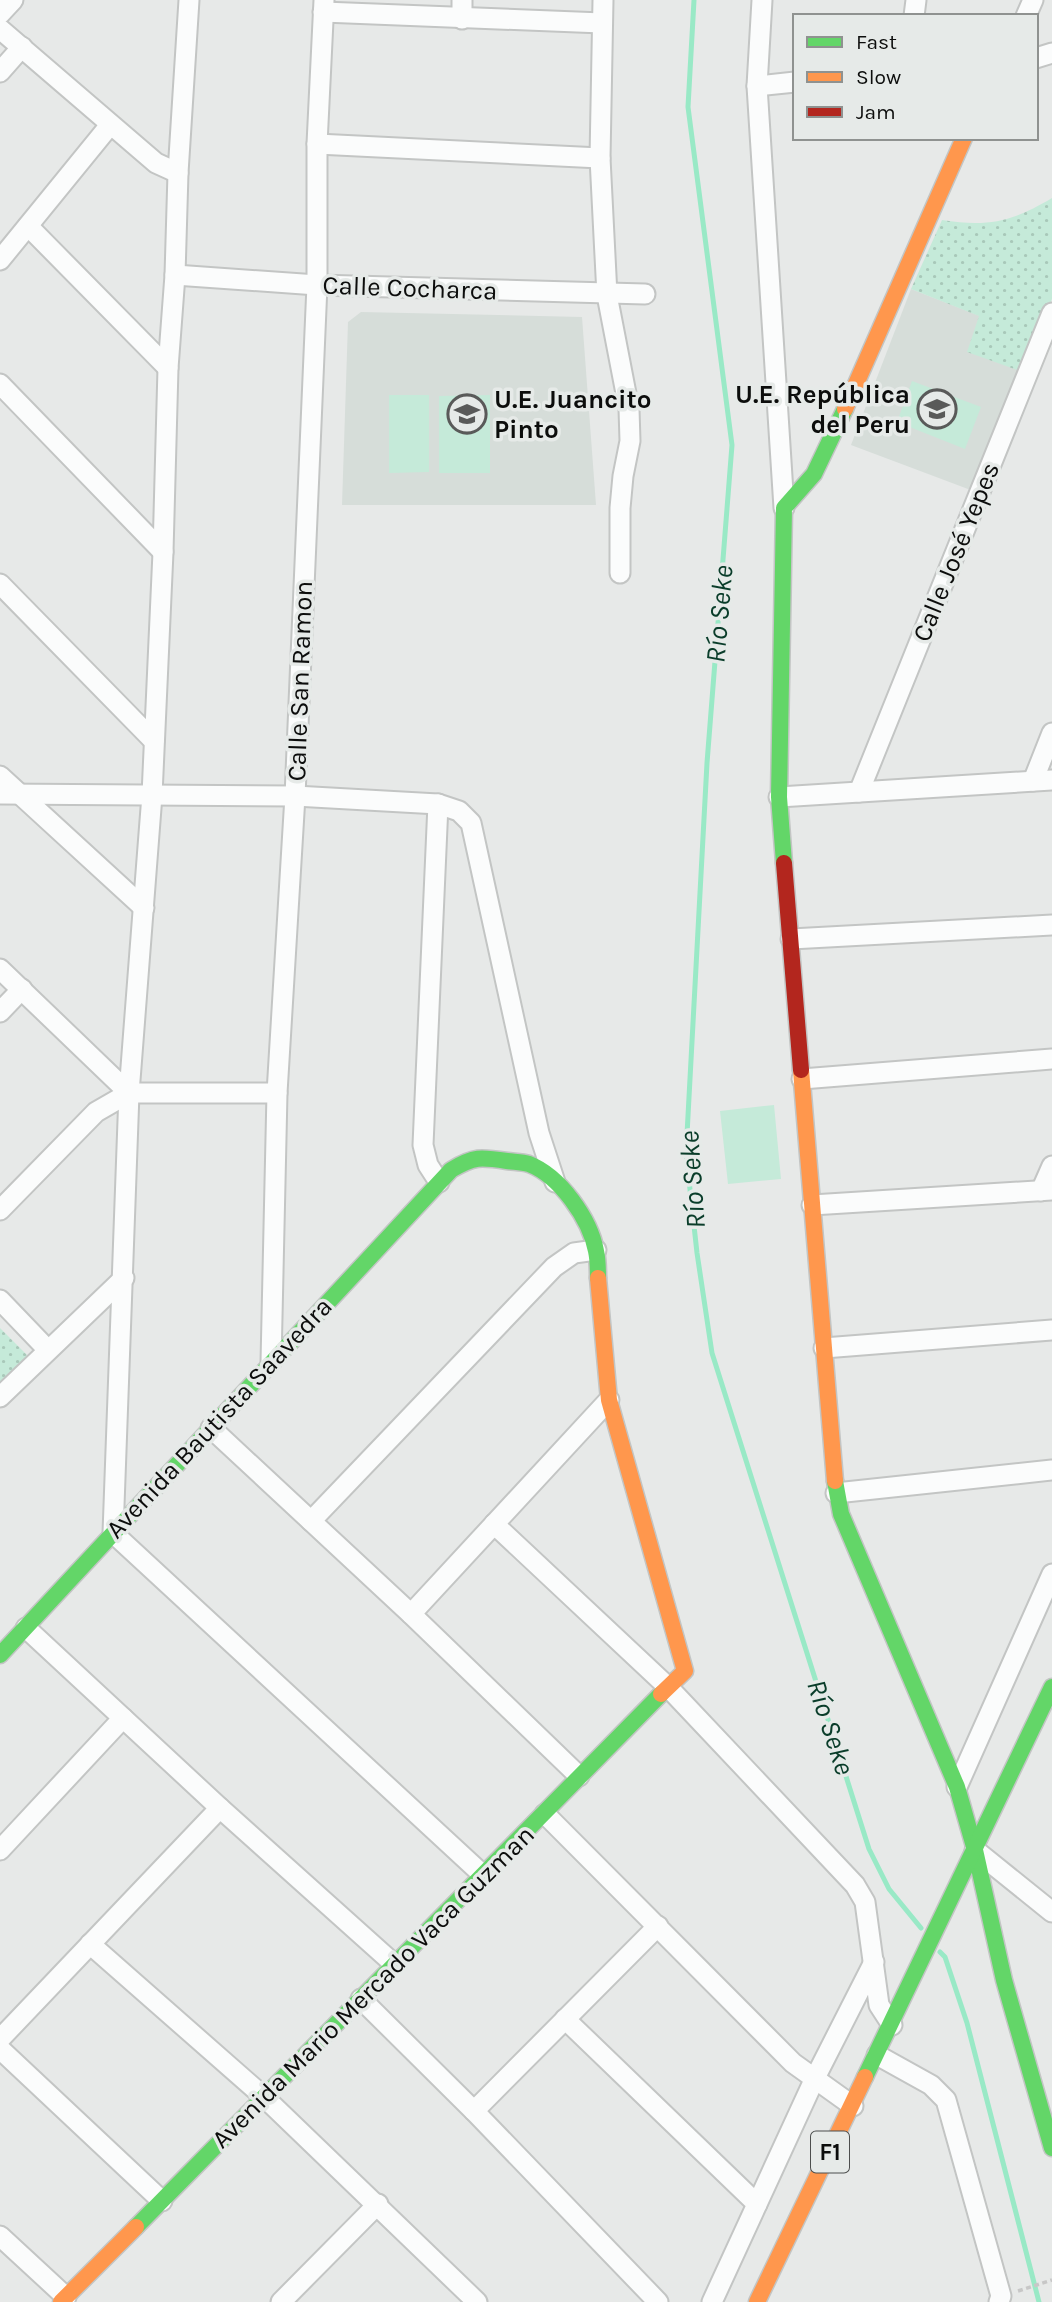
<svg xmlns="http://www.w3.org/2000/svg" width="1052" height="2302" font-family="Karla,sans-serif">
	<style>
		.built { fill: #d6ddd9 }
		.green { fill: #c5ead9 }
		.park { fill: url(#park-dots) }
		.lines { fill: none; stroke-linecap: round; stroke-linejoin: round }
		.stream { stroke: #99e9c6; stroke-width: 5 }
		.street-casing { stroke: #c3c5c4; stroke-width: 23 }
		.fast-casing { stroke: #c3c5c4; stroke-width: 19 }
		.slow-casing { stroke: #c3c5c4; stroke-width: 19 }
		.jam-casing { stroke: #c3c5c4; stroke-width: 19 }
		.path { stroke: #c7c7c7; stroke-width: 3.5; stroke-dasharray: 5 3.5; stroke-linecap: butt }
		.street { stroke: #fbfcfc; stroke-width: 19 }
		.fast { stroke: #63d668; stroke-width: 16 }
		.slow { stroke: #ff974d; stroke-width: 16 }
		.jam { stroke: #b3261e; stroke-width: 16 }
		.labels { text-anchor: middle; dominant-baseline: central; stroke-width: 7; stroke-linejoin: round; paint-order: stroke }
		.shield { fill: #e6eae8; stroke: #4d4f4e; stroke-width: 2 }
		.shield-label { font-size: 24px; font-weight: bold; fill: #0c0d0c }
		.street-label { font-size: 26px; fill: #0c0d0c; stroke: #e6eae8 }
		.poi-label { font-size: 26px; font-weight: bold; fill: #0c0d0c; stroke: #e6eae8; text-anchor: end }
		.water-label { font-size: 28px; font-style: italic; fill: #0a3d2a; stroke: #e6eae8 }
	</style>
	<defs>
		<pattern id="park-dots" width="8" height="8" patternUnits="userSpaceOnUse" patternTransform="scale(1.75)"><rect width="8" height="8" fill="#c5ead9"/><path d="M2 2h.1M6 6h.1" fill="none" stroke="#a8c8b9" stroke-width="1.8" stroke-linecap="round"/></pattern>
	</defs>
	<rect width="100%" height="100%" fill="#e7e9e8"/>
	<g class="built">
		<polygon points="911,289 980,316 1023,372 976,492 851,445"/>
		<polygon points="361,312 582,317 596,505 342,505 348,322"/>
	</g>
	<g class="green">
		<polygon points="912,381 981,407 965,449 897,422"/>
		<polygon points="389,395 429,395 429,472 389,473"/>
		<polygon points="490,395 490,473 439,473 439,396"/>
		<polygon points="774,1105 781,1179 728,1184 720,1111"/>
	</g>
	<g class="park">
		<path d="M 1052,198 L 1052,299 L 1023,372 L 967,352 L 979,316 L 911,289 L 942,220 C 988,227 1012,222 1052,198 Z"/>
		<polygon points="0,1328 29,1357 0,1385"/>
	</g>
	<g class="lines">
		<g class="stream">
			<polyline points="694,0 688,107 732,445 707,763 686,1153 697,1253 712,1353 869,1849 889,1889 921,1928"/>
			<polyline points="940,1952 945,1957 967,2023 1039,2302"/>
		</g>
		<g class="street-casing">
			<g id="street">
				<polyline points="189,0 178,173 175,275 168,368 163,552 152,795 129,1093 113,1533 483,1875"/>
				<polyline points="603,0 600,158 607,295 629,409 630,441 623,476 620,508 620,573"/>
				<polyline points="762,0 757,86 784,508"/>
				<polyline points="323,12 602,23"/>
				<polyline points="0,14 13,0"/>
				<polyline points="914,16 916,0"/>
				<polyline points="1026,16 1033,0"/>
				<polyline points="462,19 462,0"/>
				<polyline points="0,29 156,163 178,173"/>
				<polyline points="1036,58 1052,53"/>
				<polyline points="0,72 22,47"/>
				<polyline points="757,86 795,82"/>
				<polyline points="317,144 600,158"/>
				<polyline points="28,226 168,368"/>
				<polyline points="0,260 110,125"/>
				<polyline points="175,275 317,285 645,294"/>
				<polyline points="0,384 163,552"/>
				<polyline points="0,584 154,741"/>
				<polyline points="0,776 144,908"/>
				<polyline points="1033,781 1052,733"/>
				<polyline points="859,792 1052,313"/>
				<polyline points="0,794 295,796 438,804 459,811 471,823 539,1133 555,1182"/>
				<polyline points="779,797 1052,780"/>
				<polyline points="438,804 423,1145 428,1165 439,1182"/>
				<polyline points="791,939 1052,925"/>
				<polyline points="0,969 129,1093"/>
				<polyline points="0,1012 22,989"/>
				<polyline points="802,1079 1052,1059"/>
				<polyline points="1041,1191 1052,1166"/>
				<polyline points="812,1205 1052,1190"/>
				<polyline points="0,1210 96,1112 129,1093 277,1093"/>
				<polyline points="0,1300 48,1350"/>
				<polyline points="824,1348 1052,1330"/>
				<polyline points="271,1362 277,1093 295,796 317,285 317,144 324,0"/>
				<polyline points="0,1397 124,1278"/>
				<polyline points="211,1428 411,1614 579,1776"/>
				<polyline points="836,1493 1052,1470"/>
				<polyline points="311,1521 554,1267 574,1253 596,1250"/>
				<polyline points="494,1524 668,1687 855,1885 865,1902 879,2005 892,2025"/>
				<polyline points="411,1614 609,1400"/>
				<polyline points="26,1628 220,1808 394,1964"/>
				<polyline points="957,1787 1052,1574"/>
				<polyline points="545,1814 793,2063 853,2106"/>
				<polyline points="0,1850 123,1718"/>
				<polyline points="975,1850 1052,1912"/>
				<polyline points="90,1944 264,2097 477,2302"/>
				<polyline points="361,1999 474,2111 658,2302"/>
				<polyline points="565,2019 757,2204"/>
				<polyline points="0,2039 220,1808"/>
				<polyline points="0,2049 162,2201"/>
				<polyline points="877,2055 931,2085 946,2100 1001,2296 999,2302"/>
				<polyline points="474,2111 658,1926"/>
				<polyline points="0,2236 66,2297"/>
				<polyline points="281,2302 378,2204"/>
				<polyline points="712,2302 815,2078 874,1962"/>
			</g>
		</g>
		<g class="fast-casing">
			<g id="fast">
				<polyline points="784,863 779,797 784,508 814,474 845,409"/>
				<polyline points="835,1481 841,1514 957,1787 975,1850 1004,1980 1052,2148"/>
				<path d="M 0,1655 L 451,1170 C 474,1156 481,1157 507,1161 C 514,1162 522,1162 529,1164 C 560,1176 590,1219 596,1251 C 598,1260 598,1270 598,1278"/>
				<polyline points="865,2077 1052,1687"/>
				<polyline points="136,2227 661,1694"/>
			</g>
		</g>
		<g class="slow-casing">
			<g id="slow">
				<polyline points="845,409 964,138"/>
				<polyline points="801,1070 835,1481"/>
				<polyline points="598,1278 609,1400 685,1671 661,1694"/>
				<polyline points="61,2302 136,2227"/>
				<polyline points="757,2302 865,2077"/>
			</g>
		</g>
		<g class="jam-casing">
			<polyline id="jam" points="784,863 801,1070"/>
		</g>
		<polyline class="path" points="1018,2291 1052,2280"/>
		<use href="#street" class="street"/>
		<use href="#fast" class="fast"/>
		<use href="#slow" class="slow"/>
		<use href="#jam" class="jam"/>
	</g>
	<defs>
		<g id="school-ring" transform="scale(2.0125)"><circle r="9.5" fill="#e6eae8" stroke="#595a59" stroke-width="1.5"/><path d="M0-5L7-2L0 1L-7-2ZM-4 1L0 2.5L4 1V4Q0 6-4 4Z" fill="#595a59"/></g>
	</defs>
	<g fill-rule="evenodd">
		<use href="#school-ring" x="937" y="409"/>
		<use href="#school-ring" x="467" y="414"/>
	</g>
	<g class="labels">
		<rect class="shield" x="811" y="2131.5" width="38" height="41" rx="5"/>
		<g class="shield-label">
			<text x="830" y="2152">F1</text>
		</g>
		<g class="street-label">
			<text transform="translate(410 288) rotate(2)">Calle Cocharca</text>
			<text transform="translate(956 552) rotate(-68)">Calle José Yepes</text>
			<text transform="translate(300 681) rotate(-88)">Calle San Ramon</text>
			<text transform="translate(219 1418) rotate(-47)">Avenida Bautista Saavedra</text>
			<text transform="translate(373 1987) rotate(-45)">Avenida Mario Mercado Vaca Guzman</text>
		</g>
		<g class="poi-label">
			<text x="910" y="394">U.E. República<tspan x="910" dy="30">del Peru</tspan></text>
			<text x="494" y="399" text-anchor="start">U.E. Juancito<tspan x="494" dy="30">Pinto</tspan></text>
		</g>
		<g class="water-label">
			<text transform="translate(719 614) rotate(-85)">Río Seke</text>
			<text transform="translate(692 1180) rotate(-94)">Río Seke</text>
			<text transform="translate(831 1727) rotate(72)">Río Seke</text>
		</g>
	</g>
	<rect x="793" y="14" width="245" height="126" fill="#e6eae8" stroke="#8f9290" stroke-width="2"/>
	<rect x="807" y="37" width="35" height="10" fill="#63d668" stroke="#8f9290" stroke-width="2"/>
	<text x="856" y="49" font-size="21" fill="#0c0d0c">Fast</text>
	<rect x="807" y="72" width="35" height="10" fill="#ff974d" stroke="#8f9290" stroke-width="2"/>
	<text x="856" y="84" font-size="21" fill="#0c0d0c">Slow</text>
	<rect x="807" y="107" width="35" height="10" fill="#b3261e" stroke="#8f9290" stroke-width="2"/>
	<text x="856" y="119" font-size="21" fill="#0c0d0c">Jam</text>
</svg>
